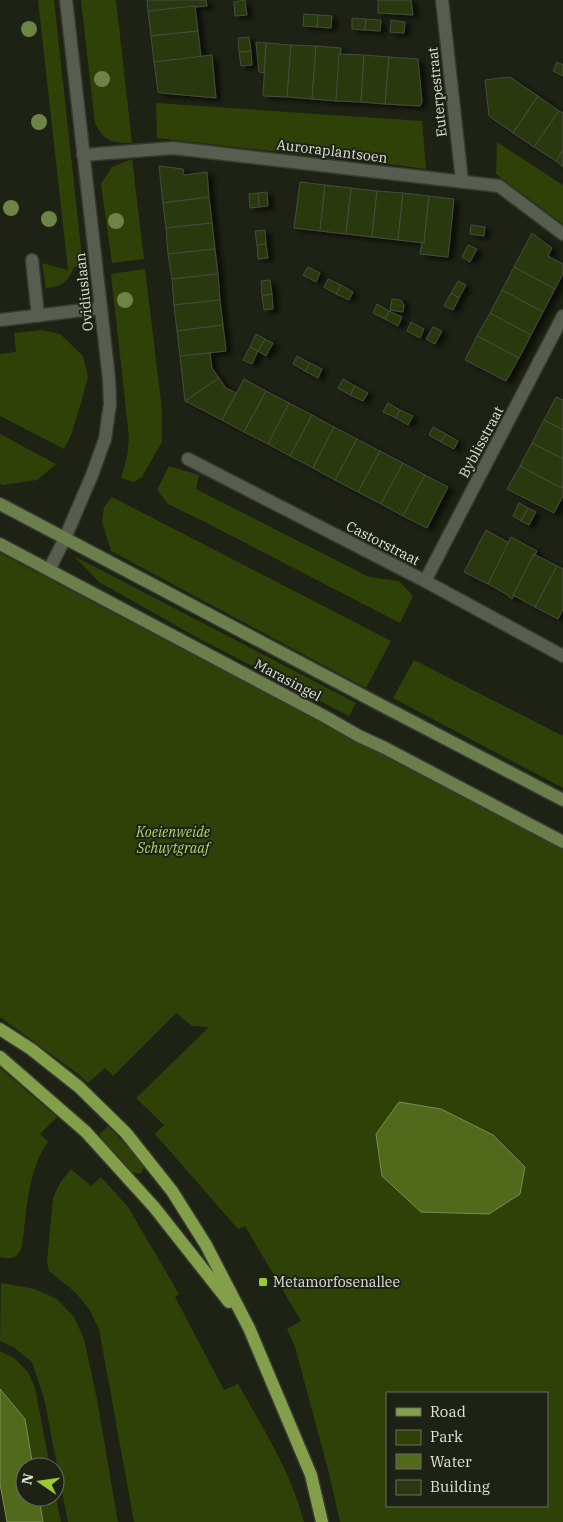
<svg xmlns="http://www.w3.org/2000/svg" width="563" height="1522" font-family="'IBM Plex Serif',serif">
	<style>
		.green { fill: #304108; fill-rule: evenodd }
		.water { fill: #50691b; stroke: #7b8d54 }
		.building { fill: #2a370f; stroke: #464c3e; filter: url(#shadow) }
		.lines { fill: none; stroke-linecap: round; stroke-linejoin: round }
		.street-casing { stroke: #363a31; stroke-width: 15 }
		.secondary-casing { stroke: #363a31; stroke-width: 15 }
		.primary-casing { stroke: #363a31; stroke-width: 15 }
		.street { stroke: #585e4f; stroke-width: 12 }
		.secondary { stroke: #6d7e4d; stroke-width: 12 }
		.primary { stroke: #839f4a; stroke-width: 12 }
		.tree { fill: #6e8446 }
		.poi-dot { fill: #9cca31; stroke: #1d2214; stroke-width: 2 }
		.labels { text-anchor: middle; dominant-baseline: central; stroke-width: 4; stroke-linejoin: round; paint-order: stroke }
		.street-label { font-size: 14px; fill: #dee2d9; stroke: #1d2214 }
		.park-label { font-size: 14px; font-style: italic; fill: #b0d56e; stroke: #1d2214 }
		.poi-label { font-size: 14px; fill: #dee2d9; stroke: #1d2214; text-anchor: start }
	</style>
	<defs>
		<filter id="shadow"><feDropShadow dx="5.5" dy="3" stdDeviation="2.5" flood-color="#0009"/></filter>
	</defs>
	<rect width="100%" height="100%" fill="#1d2214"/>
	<g class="green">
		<path d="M 38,0 L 54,0 L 83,266 L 74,267 C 67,283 63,286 46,288 L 42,263 L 68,270 Z"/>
		<path d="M 81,0 L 116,0 L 132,143 C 111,143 105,142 95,123 Z"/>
		<polygon points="156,103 422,121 426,169 396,165 157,138"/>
		<polygon points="497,142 563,185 563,224 496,174"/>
		<polygon points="132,159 144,259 112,263 101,184 112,167"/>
		<polygon points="145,269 162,410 162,442 142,477 134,482 121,478 127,457 129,437 111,274"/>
		<polygon points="42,330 60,334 83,356 88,377 81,403 71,435 64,449 0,416 0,354 16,352 14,333"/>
		<polygon points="0,434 56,464 37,480 3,485 0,484"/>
		<polygon points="169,466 199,475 196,489 369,577 399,581 413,596 400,623 205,522 168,504 157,490"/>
		<polygon points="112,497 391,641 366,688 111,551 102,522 104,507"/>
		<path d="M 0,553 L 343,734 L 563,847 L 563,1522 L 340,1522 L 329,1473 L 295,1347 L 287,1329 L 301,1321 L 245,1226 L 238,1229 L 155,1134 L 164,1125 L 136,1098 L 209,1027 L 192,1026 L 176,1013 L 113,1076 L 105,1068 L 88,1083 L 77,1073 L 0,1017 ZM 493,1135 L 525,1166 L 520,1194 ZM 387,1393 L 547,1393 L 547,1506 L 387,1506 Z"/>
		<polygon points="74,556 356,703 349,716 198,638 99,582"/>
		<polygon points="414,660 563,736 563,788 393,698"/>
		<path d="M 0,1068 L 57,1117 L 40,1134 L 48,1142 C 27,1171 27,1211 22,1246 C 18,1258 12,1260 0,1257 Z"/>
		<polygon points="108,1126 143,1163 144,1166 142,1172 139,1174 132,1172 99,1135"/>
		<path d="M 71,1169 L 91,1186 L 101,1177 L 128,1207 L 179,1294 L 175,1297 L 224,1390 L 238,1384 C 263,1428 291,1472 304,1522 L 134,1522 L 99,1329 L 89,1309 L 75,1292 L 49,1271 L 47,1262 L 53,1198 L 60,1183 Z"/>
		<polygon points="1,1283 35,1289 57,1299 74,1317 84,1339 97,1400 118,1522 68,1522 44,1398 32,1362 13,1347 0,1341"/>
		<polygon points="0,1351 14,1358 28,1372 35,1388 50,1467 33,1467 25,1419 0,1389"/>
		<polygon points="55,1493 61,1522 43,1522 39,1497 55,1497"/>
	</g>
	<g class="water">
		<polygon points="399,1102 441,1109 493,1135 525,1167 520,1194 489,1214 421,1212 382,1176 376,1134"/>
		<polygon points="0,1389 25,1419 33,1467 25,1467 25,1497 39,1497 43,1522 7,1522 0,1484"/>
	</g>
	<g class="building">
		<polygon points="147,0 206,0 207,6 148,11"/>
		<polygon points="245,0 247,15 235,16 234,2"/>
		<polygon points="378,0 411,0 413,15 378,13"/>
		<polygon points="195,6 198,31 151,36 148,11"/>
		<polygon points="304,14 318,15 317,27 303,26"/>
		<polygon points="318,15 332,16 331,28 317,27"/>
		<polygon points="352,18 366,19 365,30 352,29"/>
		<polygon points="366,19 381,20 380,31 365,30"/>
		<polygon points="391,20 405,22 404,33 390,32"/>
		<polygon points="198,31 201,57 154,62 151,36"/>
		<polygon points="249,37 251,51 239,52 238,38"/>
		<polygon points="256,42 266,43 264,73 259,72"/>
		<polygon points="266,43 291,45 287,97 263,96"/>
		<polygon points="291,45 316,46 312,99 287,97"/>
		<polygon points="316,46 341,48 336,101 312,99"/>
		<polygon points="251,51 252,65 241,66 239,52"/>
		<polygon points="339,54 364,55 361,102 336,101"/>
		<polygon points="212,55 216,98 161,93 158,92 154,62"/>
		<polygon points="364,55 389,57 385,104 361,102"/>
		<polygon points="389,57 418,59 422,102 420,106 385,104"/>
		<polygon points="557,62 563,65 563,76 553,71"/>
		<polygon points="510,77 538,96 513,133 489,116 485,80"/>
		<polygon points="538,96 559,111 534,147 513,133"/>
		<polygon points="559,111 563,113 563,150 556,161 534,147"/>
		<polygon points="563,150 563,167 556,161"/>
		<polygon points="159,166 183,169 184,175 207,172 209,197 163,203"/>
		<polygon points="300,182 325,185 320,231 294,228"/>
		<polygon points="325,185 351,188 346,234 320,231"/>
		<polygon points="351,188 377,191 372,237 346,234"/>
		<polygon points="377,191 403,193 398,240 372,237"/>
		<polygon points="267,192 268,206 259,207 258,193"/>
		<polygon points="258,193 259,207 250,208 249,194"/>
		<polygon points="403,193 429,196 424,243 398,240"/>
		<polygon points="429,196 454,199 448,257 420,254 422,242 424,243"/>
		<polygon points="209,197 212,223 166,228 163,203"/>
		<polygon points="212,223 215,249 168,254 166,228"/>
		<polygon points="471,225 485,227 484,236 470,234"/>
		<polygon points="265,230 266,244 257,245 255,231"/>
		<polygon points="532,233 552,248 548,256 563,264 563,274 555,289 514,267"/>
		<polygon points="266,244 268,258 258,259 257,245"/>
		<polygon points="468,245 477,249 470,262 462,257"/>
		<polygon points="215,249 218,274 172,279 168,254"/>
		<polygon points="308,267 320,273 316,282 303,275"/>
		<polygon points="514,267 555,289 543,312 502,290"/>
		<polygon points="218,274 220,300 174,305 172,279"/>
		<polygon points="328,279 341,285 336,294 324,287"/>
		<polygon points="270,280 272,294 262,296 261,281"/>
		<polygon points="458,281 466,285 459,298 451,293"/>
		<polygon points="341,285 353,292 349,300 336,294"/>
		<polygon points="502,290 543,312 531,335 490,313"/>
		<polygon points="451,293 459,298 453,310 444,306"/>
		<polygon points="272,294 273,309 264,310 262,296"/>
		<polygon points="392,299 401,300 404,305 403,312 390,310"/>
		<polygon points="220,300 223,325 177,331 174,305"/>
		<polygon points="377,304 389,311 385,319 373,313"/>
		<polygon points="389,311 402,317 398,326 385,319"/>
		<polygon points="490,313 531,335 519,358 477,336"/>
		<polygon points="411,322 424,329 420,338 407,331"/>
		<polygon points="223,325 226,351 180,356 177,331"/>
		<polygon points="433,327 442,331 435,344 426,339"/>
		<polygon points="256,334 265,339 258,351 250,347"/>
		<polygon points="477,336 519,358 506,381 465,360"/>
		<polygon points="265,339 273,343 266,356 258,351"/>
		<polygon points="250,347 258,351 252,364 243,360"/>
		<polygon points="210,353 212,368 219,378 185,401 180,356"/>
		<polygon points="297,356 310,363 305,371 293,364"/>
		<polygon points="310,363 322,369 318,378 305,371"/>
		<polygon points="219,378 226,388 236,393 222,420 185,401"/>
		<polygon points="244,379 266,391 244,432 222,420"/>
		<polygon points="343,379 355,386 350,395 338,388"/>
		<polygon points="355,386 368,393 363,401 350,395"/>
		<polygon points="266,391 289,403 268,444 244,432"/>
		<polygon points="556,397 563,400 563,430 544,420"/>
		<polygon points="289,403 312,415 290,456 268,444"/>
		<polygon points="388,403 400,410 396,418 383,412"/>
		<polygon points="400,410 413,416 408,425 396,418"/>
		<polygon points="312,415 334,427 313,468 290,456"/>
		<polygon points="544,420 563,430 563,459 532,443"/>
		<polygon points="334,427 357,439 335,480 313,468"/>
		<polygon points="433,427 446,434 441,442 429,435"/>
		<polygon points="446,434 458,441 454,449 441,442"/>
		<polygon points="357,439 380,451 358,492 335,480"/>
		<polygon points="532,443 563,459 563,484 561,488 520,466"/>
		<polygon points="380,451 403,463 381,504 358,492"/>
		<polygon points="403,463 425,475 403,516 381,504"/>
		<polygon points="520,466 561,488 562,486 563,487 563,496 554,513 507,489"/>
		<polygon points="425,475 448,487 427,528 403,516"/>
		<polygon points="519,503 528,508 521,521 513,516"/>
		<polygon points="528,508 536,512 529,525 521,521"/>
		<polygon points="486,530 509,543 488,584 464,572"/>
		<polygon points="511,537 537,551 513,595 514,596 512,599 508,596 508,595 488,584"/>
		<polygon points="534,554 557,566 535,607 513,595"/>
		<polygon points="557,566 563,569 563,609 558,619 535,607"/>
	</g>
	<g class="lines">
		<g class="street-casing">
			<g id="street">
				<polyline points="442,0 462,181"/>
				<polyline points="83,155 173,148 499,186 563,234"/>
				<polyline points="32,260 38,316"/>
				<polyline points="0,320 101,308"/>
				<polyline points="188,459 425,581 563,656"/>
				<polyline points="49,570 65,538 92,475 105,439 110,404 109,379 66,0"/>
				<polyline points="425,581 563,316"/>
			</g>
		</g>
		<g class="secondary-casing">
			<g id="secondary">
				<polyline points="0,504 377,703 563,800"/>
				<polyline points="0,544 324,716 359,736 385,748 563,842"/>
			</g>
		</g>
		<g class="primary-casing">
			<g id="primary">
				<polyline points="0,1029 31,1049 79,1087 126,1133 172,1191 206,1245 249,1328 311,1475 322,1522"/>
				<polyline points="0,1057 86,1132 154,1207 229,1302"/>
			</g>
		</g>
		<use href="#street" class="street"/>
		<use href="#secondary" class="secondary"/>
		<use href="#primary" class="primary"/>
	</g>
	<g class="tree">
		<circle cx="29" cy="29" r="8"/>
		<circle cx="102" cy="79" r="8"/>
		<circle cx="39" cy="122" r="8"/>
		<circle cx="11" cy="208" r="8"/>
		<circle cx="49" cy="219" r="8"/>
		<circle cx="116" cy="221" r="8"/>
		<circle cx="125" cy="300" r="8"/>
	</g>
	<rect class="poi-dot" x="258" y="1277" width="10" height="10" rx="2.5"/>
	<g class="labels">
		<g class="street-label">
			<text transform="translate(437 92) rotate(-96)">Euterpestraat</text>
			<text transform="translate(332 151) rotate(7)">Auroraplantsoen</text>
			<text transform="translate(84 292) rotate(-96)">Ovidiuslaan</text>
			<text transform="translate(481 442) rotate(-62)">Byblisstraat</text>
			<text transform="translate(383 543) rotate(27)">Castorstraat</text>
			<text transform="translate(288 680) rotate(28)">Marasingel</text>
		</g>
		<g class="park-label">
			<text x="173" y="832">Koeienweide<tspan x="173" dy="16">Schuytgraaf</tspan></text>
		</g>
		<g class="poi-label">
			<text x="273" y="1282">Metamorfosenallee</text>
		</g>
	</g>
	<rect x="386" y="1392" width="162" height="115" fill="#1d2214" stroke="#6a6f63"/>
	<rect x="396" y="1408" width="25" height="8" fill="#839f4a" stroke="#6a6f63"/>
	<text x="430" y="1417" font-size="15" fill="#dee2d9">Road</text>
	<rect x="396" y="1430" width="25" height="15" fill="#304108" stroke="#6a6f63"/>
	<text x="430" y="1442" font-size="15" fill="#dee2d9">Park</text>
	<rect x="396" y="1454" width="25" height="15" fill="#50691b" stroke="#6a6f63"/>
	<text x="430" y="1467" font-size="15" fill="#dee2d9">Water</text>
	<rect x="396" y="1480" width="25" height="15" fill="#2a370f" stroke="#6a6f63"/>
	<text x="430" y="1492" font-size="15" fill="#dee2d9">Building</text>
	<g transform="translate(40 1482) rotate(283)"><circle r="24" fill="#1d2214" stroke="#6a6f63"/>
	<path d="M0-4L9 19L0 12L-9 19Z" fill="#9cca31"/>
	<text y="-8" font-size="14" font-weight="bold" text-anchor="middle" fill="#dee2d9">N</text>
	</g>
</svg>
